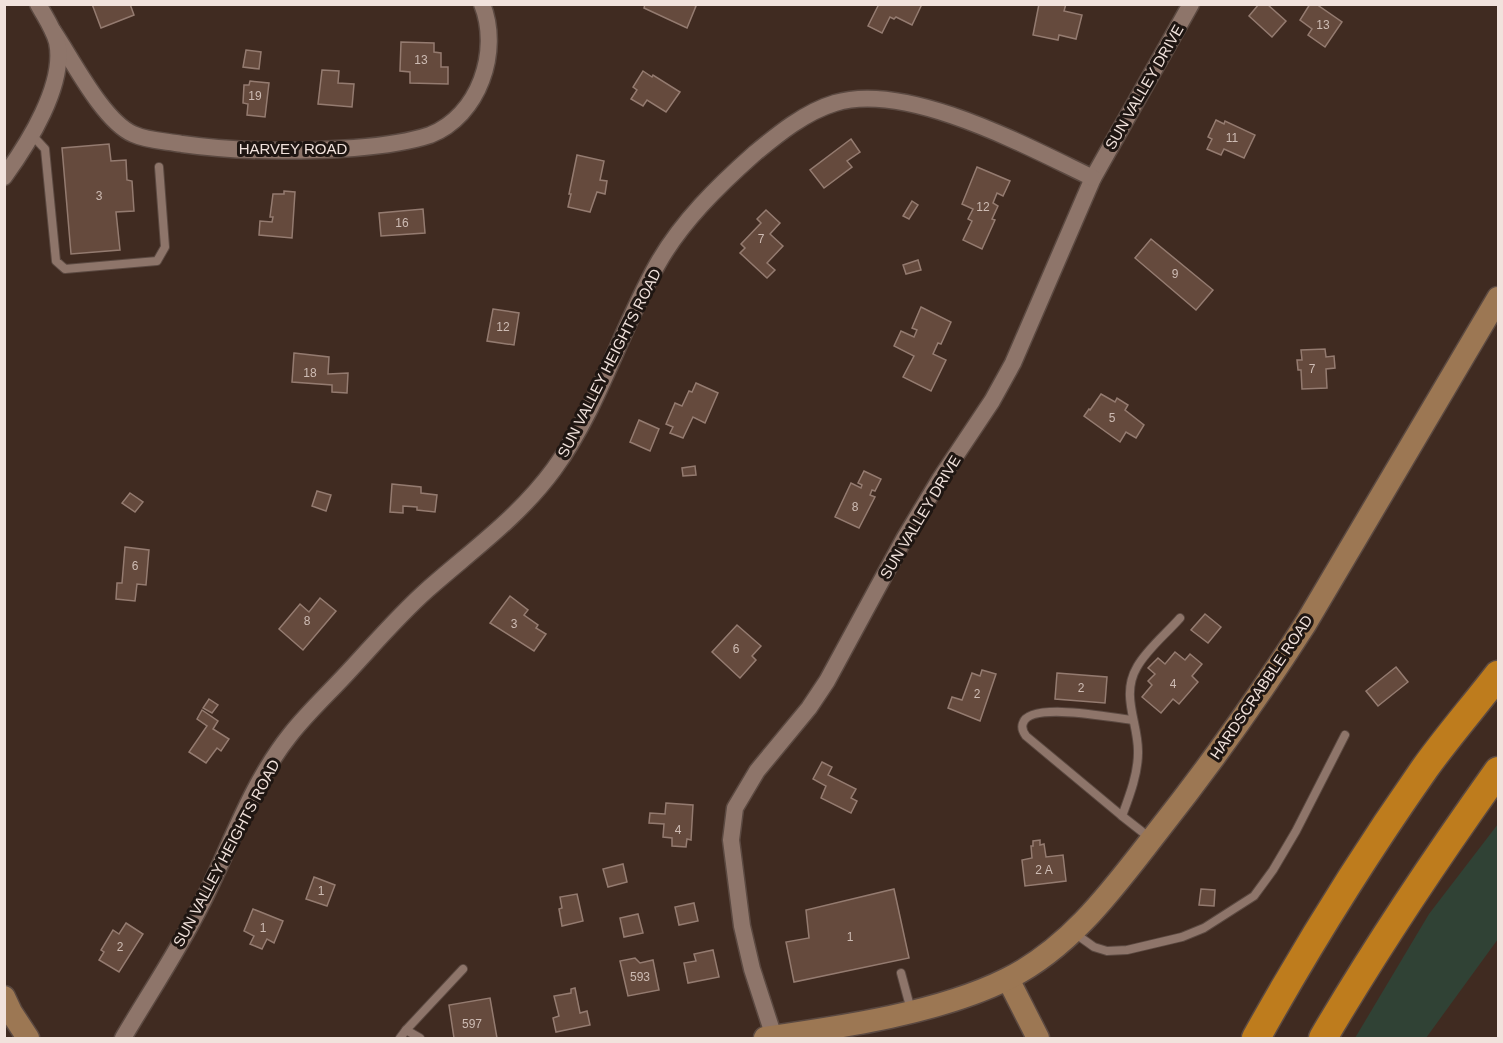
<svg xmlns="http://www.w3.org/2000/svg" width="1503" height="1043" font-family="Arial,sans-serif">
	<style>
		.green { fill: #304235 }
		.building { fill: #654a3d; stroke: #947b70; stroke-width: 1.5 }
		.lines { fill: none; stroke-linecap: round; stroke-linejoin: round }
		.lane-casing { stroke: #5b4941; stroke-width: 10 }
		.street-casing { stroke: #5b4941; stroke-width: 19 }
		.secondary-casing { stroke: #5b4941; stroke-width: 25 }
		.highway-casing { stroke: #5b4941; stroke-width: 31 }
		.lane { stroke: #8e756a; stroke-width: 8 }
		.street { stroke: #8e756a; stroke-width: 16 }
		.secondary { stroke: #9c7753; stroke-width: 22 }
		.highway { stroke: #be7c1d; stroke-width: 28 }
		.labels { text-anchor: middle; dominant-baseline: central; stroke-width: 6; stroke-linejoin: round; paint-order: stroke }
		.number-label { font-size: 12px; fill: #cebcb4 }
		.street-label { font-size: 15px; fill: #f1e2dc; stroke: #1f1612 }
	</style>
	<rect width="100%" height="100%" fill="#402b21"/>
	<polygon class="green" points="1498,824 1498,939 1426,1038 1355,1038 1429,914"/>
	<g class="building">
		<polygon points="92,4 130,4 134,15 101,28"/>
		<polygon points="645,4 692,4 696,6 687,28 644,8"/>
		<polygon points="879,4 922,4 912,25 896,17 894,19 890,17 882,33 868,26"/>
		<polygon points="1039,4 1066,4 1064,11 1082,15 1076,39 1059,35 1058,40 1033,35"/>
		<polygon points="1259,4 1267,4 1286,21 1272,37 1249,16"/>
		<polygon points="1310,4 1316,4 1342,22 1325,47 1308,35 1312,29 1300,20"/>
		<polygon points="401,42 434,43 434,52 441,53 441,67 448,67 448,84 410,83 410,72 400,71"/>
		<polygon points="246,50 261,52 259,69 243,67"/>
		<polygon points="322,70 339,71 338,83 354,84 352,107 318,104"/>
		<polygon points="643,71 652,77 653,75 680,92 666,112 647,100 643,106 631,99 637,90 633,87"/>
		<polygon points="250,81 269,83 265,117 247,115 248,104 243,103 244,85 249,85"/>
		<polygon points="1216,120 1224,124 1225,121 1255,135 1244,158 1224,149 1221,155 1207,149 1212,139 1208,137"/>
		<polygon points="851,139 860,152 847,161 852,167 824,188 810,170"/>
		<polygon points="109,144 111,161 126,160 127,180 132,181 134,211 116,212 120,250 71,254 62,148"/>
		<polygon points="577,155 604,161 600,180 607,181 605,194 597,192 590,212 568,207 571,194 569,194"/>
		<polygon points="977,167 1010,181 1003,196 997,193 993,203 998,206 992,219 995,220 982,249 963,240 972,221 968,219 973,209 962,204"/>
		<polygon points="284,191 295,192 292,238 259,235 260,221 272,222 273,217 270,217 273,194 284,194"/>
		<polygon points="912,201 918,205 909,219 903,216"/>
		<polygon points="423,209 425,233 381,236 379,213"/>
		<polygon points="766,210 780,223 770,234 783,246 767,263 775,270 767,278 740,253 745,248 741,244 761,223 757,219"/>
		<polygon points="1151,239 1213,290 1196,310 1135,258"/>
		<polygon points="918,260 921,270 906,274 903,265"/>
		<polygon points="921,307 951,322 941,344 938,343 933,354 946,360 931,391 903,377 914,356 894,346 901,331 914,337 917,330 912,328"/>
		<polygon points="493,309 519,313 514,345 487,341"/>
		<polygon points="1325,349 1326,357 1334,356 1335,368 1326,369 1327,388 1302,389 1301,370 1298,370 1297,360 1302,360 1301,350"/>
		<polygon points="294,353 329,357 328,374 348,373 347,393 332,392 332,385 292,382"/>
		<polygon points="696,383 718,393 705,423 693,417 683,438 670,433 673,427 666,424 675,403 682,406 689,391 692,392"/>
		<polygon points="1101,394 1115,402 1117,398 1128,405 1125,410 1144,425 1136,438 1126,432 1120,442 1084,416 1089,409 1090,410"/>
		<polygon points="639,420 659,429 650,451 630,442"/>
		<polygon points="695,466 696,475 683,476 682,468"/>
		<polygon points="864,471 881,479 875,491 872,490 870,495 875,497 859,528 835,517 851,483 861,488 862,485 858,483"/>
		<polygon points="392,484 421,487 421,493 437,495 435,512 417,510 417,507 403,506 403,513 390,512"/>
		<polygon points="317,491 331,495 326,511 312,506"/>
		<polygon points="130,493 143,502 135,512 122,503"/>
		<polygon points="125,547 149,550 146,585 137,584 135,601 116,599 117,583 122,583"/>
		<polygon points="510,596 528,610 524,615 538,625 536,628 546,634 534,651 490,623"/>
		<polygon points="320,598 336,611 303,650 279,629 300,604 309,612"/>
		<polygon points="1205,614 1221,627 1208,643 1191,630"/>
		<polygon points="737,625 761,646 752,656 756,660 740,678 712,652"/>
		<polygon points="1175,652 1185,660 1190,654 1202,664 1192,676 1198,682 1179,704 1173,699 1161,713 1142,697 1152,685 1148,681 1155,674 1148,668 1158,658 1165,664"/>
		<polygon points="1396,667 1408,682 1378,706 1366,691"/>
		<polygon points="982,670 996,674 980,721 948,708 952,697 962,700 972,673 980,676"/>
		<polygon points="1057,673 1107,677 1105,703 1055,699"/>
		<polygon points="209,699 218,705 212,713 203,708"/>
		<polygon points="202,710 218,721 213,729 229,739 221,751 217,748 206,763 189,752 207,726 197,719"/>
		<polygon points="822,762 832,767 828,775 856,789 851,798 857,801 851,813 821,798 826,786 813,779"/>
		<polygon points="666,803 693,805 691,840 687,839 686,847 672,846 672,838 663,837 664,824 649,823 650,813 665,814"/>
		<polygon points="1040,840 1040,845 1044,844 1046,857 1063,855 1066,881 1025,886 1022,860 1032,858 1031,846 1033,846 1033,841"/>
		<polygon points="623,864 627,882 608,887 603,869"/>
		<polygon points="314,877 335,885 327,906 306,899"/>
		<polygon points="894,889 909,958 794,982 786,942 809,938 806,910"/>
		<polygon points="1201,889 1215,890 1214,906 1199,905"/>
		<polygon points="577,894 583,921 562,926 559,909 562,908 560,897"/>
		<polygon points="694,903 698,921 679,925 675,907"/>
		<polygon points="253,909 283,921 274,943 267,939 262,949 250,944 254,936 244,931"/>
		<polygon points="638,914 643,933 624,937 620,918"/>
		<polygon points="126,923 143,934 119,972 99,960 104,952 101,950 113,930 119,934"/>
		<polygon points="713,950 719,977 688,983 684,963 696,961 694,954"/>
		<polygon points="635,958 640,963 653,960 659,990 628,996 620,961"/>
		<polygon points="575,988 580,1013 587,1011 590,1025 556,1032 553,1018 559,1016 554,996 571,993 571,989"/>
		<polygon points="490,998 497,1038 454,1038 449,1005"/>
	</g>
	<g class="lines">
		<g class="lane-casing">
			<g id="lane">
				<polyline points="32,135 45,149 56,261 65,269 157,261 165,247 159,167"/>
				<path d="M 1122,816 L 1026,736 C 1023,732 1021,728 1023,723 C 1030,701 1114,718 1133,720"/>
				<path d="M 1150,838 L 1122,816 C 1129,797 1138,774 1138,753 C 1139,724 1120,696 1137,667 C 1147,649 1166,634 1180,618"/>
				<polyline points="1073,932 1094,947 1107,951 1127,950 1182,937 1204,928 1254,896 1273,870 1296,831 1345,735"/>
				<polyline points="901,973 911,1010"/>
				<polyline points="406,1030 463,969"/>
				<polyline points="400,1038 406,1030 420,1038"/>
			</g>
		</g>
		<g class="street-casing">
			<g id="street">
				<path d="M 53,31 C 72,59 103,121 133,134 C 148,141 166,141 182,144 C 239,152 297,152 354,148 C 379,146 406,143 430,135 C 479,116 501,51 482,4"/>
				<path d="M 4,177 C 28,144 66,84 57,42 C 53,28 45,17 38,4"/>
				<polyline points="774,1037 752,969 742,926 731,840 735,808 757,771 809,708 827,681 904,539 940,479 992,401 1013,363 1093,178 1191,4"/>
				<path d="M 123,1038 C 149,994 178,951 201,905 C 230,848 250,785 290,735 C 308,712 330,692 350,670 C 375,643 399,615 427,590 C 471,551 519,517 554,469 C 599,407 620,331 657,265 C 681,222 718,186 754,154 C 778,134 805,112 835,103 C 907,81 1028,147 1093,178"/>
			</g>
		</g>
		<g class="secondary-casing">
			<g id="secondary">
				<polyline points="1008,979 1038,1038"/>
				<polyline points="4,997 11,1012 28,1038"/>
				<path d="M 765,1038 C 841,1027 939,1013 1007,979 C 1072,947 1115,886 1158,831 C 1211,764 1260,695 1306,623 L 1498,298"/>
			</g>
		</g>
		<g class="highway-casing">
			<g id="highway">
				<path d="M 1256,1038 C 1308,945 1364,855 1425,768 C 1448,736 1474,706 1498,675"/>
				<path d="M 1323,1038 C 1377,946 1436,858 1498,771"/>
			</g>
		</g>
		<use href="#lane" class="lane"/>
		<use href="#street" class="street"/>
		<use href="#secondary" class="secondary"/>
		<use href="#highway" class="highway"/>
	</g>
	<g class="labels">
		<g class="number-label">
			<text x="1323" y="25">13</text>
			<text x="421" y="60">13</text>
			<text x="255" y="96">19</text>
			<text x="1232" y="138">11</text>
			<text x="99" y="196">3</text>
			<text x="983" y="207">12</text>
			<text x="402" y="223">16</text>
			<text x="761" y="239">7</text>
			<text x="1175" y="274">9</text>
			<text x="503" y="327">12</text>
			<text x="1312" y="369">7</text>
			<text x="310" y="373">18</text>
			<text x="1112" y="418">5</text>
			<text x="855" y="507">8</text>
			<text x="135" y="566">6</text>
			<text x="307" y="621">8</text>
			<text x="514" y="624">3</text>
			<text x="736" y="649">6</text>
			<text x="1173" y="684">4</text>
			<text x="1081" y="688">2</text>
			<text x="977" y="694">2</text>
			<text x="678" y="830">4</text>
			<text x="1044" y="870">2 A</text>
			<text x="321" y="891">1</text>
			<text x="263" y="928">1</text>
			<text x="850" y="937">1</text>
			<text x="120" y="947">2</text>
			<text x="640" y="977">593</text>
			<text x="472" y="1024">597</text>
		</g>
		<g class="street-label">
			<text transform="translate(1144 87) rotate(-60)">SUN VALLEY DRIVE</text>
			<text x="293" y="148">HARVEY ROAD</text>
			<text transform="translate(609 363) rotate(-63)">SUN VALLEY HEIGHTS ROAD</text>
			<text transform="translate(920 517) rotate(-59)">SUN VALLEY DRIVE</text>
			<text transform="translate(1261 687) rotate(-56)">HARDSCRABBLE ROAD</text>
			<text transform="translate(226 853) rotate(-62)">SUN VALLEY HEIGHTS ROAD</text>
		</g>
	</g>
	<rect width="1503" height="1043" fill="none" stroke="#f1e2dc" stroke-width="12"/>
</svg>
